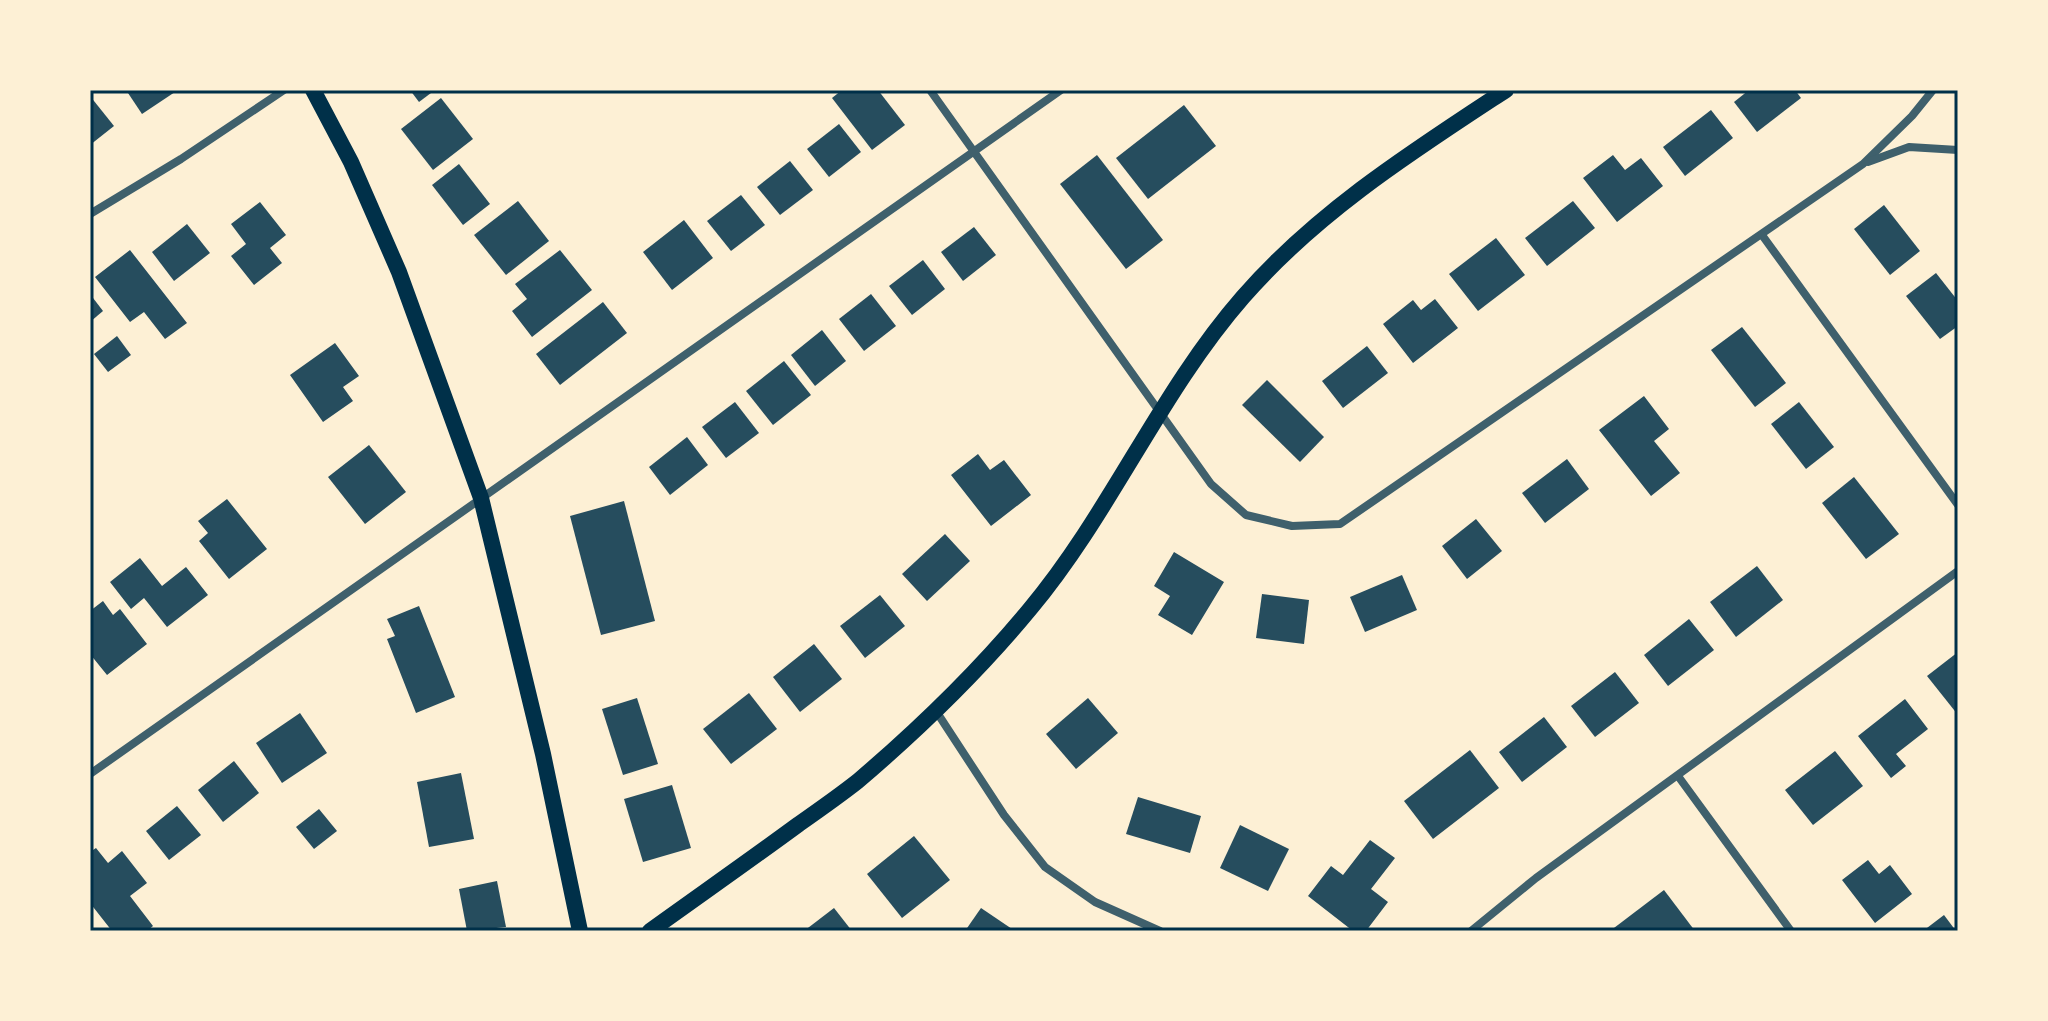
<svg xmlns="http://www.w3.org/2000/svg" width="2048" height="1021" font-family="'Source Serif 4',serif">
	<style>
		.building { fill: #264d5e }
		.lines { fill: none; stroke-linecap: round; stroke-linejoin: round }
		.minor { stroke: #3f606c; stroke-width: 8 }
		.secondary { stroke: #003049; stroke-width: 16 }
		.neatline { fill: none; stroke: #003049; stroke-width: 3 }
	</style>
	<rect width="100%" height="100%" fill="#fdf0d5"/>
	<g class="building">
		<polygon points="126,90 178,90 142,114"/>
		<polygon points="410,90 435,90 419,102"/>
		<polygon points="842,90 878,90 905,125 872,150 832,98"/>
		<polygon points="1749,90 1795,90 1801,98 1757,132 1734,102"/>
		<polygon points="90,96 114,126 90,145"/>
		<polygon points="441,98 473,139 433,170 401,129"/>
		<polygon points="1184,105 1216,146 1148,199 1116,158"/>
		<polygon points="1711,110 1733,138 1685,176 1663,147"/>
		<polygon points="839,124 861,152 829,177 807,149"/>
		<polygon points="1097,155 1163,240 1126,269 1060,184"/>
		<polygon points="1613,155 1625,170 1641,158 1663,186 1617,222 1583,178"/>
		<polygon points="790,161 813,190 780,215 757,187"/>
		<polygon points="459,164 490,204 463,225 432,185"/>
		<polygon points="741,195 765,225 731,251 707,221"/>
		<polygon points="518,201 549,241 506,275 474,235"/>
		<polygon points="1573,201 1595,228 1547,266 1525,238"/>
		<polygon points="260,202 286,235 270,248 282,263 254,285 231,256 246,244 231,224"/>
		<polygon points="1884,205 1920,251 1890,275 1854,229"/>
		<polygon points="684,220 713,258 672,290 643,252"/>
		<polygon points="187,224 210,253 174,281 152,252"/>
		<polygon points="974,227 996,255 963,281 941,252"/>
		<polygon points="1496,238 1525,275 1478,311 1449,274"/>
		<polygon points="130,250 187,323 165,339 144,312 130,322 95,277"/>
		<polygon points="560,250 592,290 532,337 512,311 527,299 515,284"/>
		<polygon points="923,260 945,289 912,315 889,286"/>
		<polygon points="1936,273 1958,301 1958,326 1940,339 1906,296"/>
		<polygon points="90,294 103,311 90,322"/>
		<polygon points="871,294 896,326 864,351 839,319"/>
		<polygon points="1435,299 1458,328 1413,363 1383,324 1413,300 1421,310"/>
		<polygon points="603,302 627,333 560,385 536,354"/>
		<polygon points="1742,327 1786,383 1755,407 1711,350"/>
		<polygon points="822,330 846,361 815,386 791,355"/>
		<polygon points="117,336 131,355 108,372 94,354"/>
		<polygon points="335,343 359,376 343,387 353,401 323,422 290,375"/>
		<polygon points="1367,346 1388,373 1343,408 1322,381"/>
		<polygon points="784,361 811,395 773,425 746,391"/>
		<polygon points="1267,380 1324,437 1300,462 1242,405"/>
		<polygon points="1644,396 1669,429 1654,441 1680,473 1651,496 1599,430"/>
		<polygon points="735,402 759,433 726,458 702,427"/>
		<polygon points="1799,402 1834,447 1806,469 1771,424"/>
		<polygon points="687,437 708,465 670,495 649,467"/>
		<polygon points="369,445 406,492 365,524 328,477"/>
		<polygon points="978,454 990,470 1004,460 1031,495 991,526 951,475"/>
		<polygon points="1567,459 1589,489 1545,523 1522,493"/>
		<polygon points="1854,477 1899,534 1866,559 1822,503"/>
		<polygon points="227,499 267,549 229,579 199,541 208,533 198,521"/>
		<polygon points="624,501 655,621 601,635 570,516"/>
		<polygon points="1476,519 1502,551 1467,579 1442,546"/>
		<polygon points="945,534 970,561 927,601 902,574"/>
		<polygon points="1174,552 1224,582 1192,635 1158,615 1170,596 1154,586"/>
		<polygon points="140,558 162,586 186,567 208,595 167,627 144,598 131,609 110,582"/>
		<polygon points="1757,566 1783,600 1736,637 1710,602"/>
		<polygon points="1402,575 1417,610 1365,632 1350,597"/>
		<polygon points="1262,594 1309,600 1304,644 1256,638"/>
		<polygon points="880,595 905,626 865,658 840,626"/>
		<polygon points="103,601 113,615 120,609 147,644 107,675 90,654 90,611"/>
		<polygon points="419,606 455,697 416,713 387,639 395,636 387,619"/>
		<polygon points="1689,619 1714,650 1668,686 1644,655"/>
		<polygon points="814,644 842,679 800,712 773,677"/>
		<polygon points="1958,652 1958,715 1927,676"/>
		<polygon points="1615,672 1639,703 1595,737 1571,706"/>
		<polygon points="749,693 777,729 731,764 703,729"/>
		<polygon points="637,698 658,764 623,775 602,709"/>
		<polygon points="1088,698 1118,733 1076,769 1046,734"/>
		<polygon points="1905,699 1928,729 1896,754 1906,766 1891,778 1858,736"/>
		<polygon points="300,713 327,753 282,783 256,743"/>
		<polygon points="1544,717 1567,747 1522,782 1499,752"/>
		<polygon points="1470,750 1499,788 1433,839 1404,801"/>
		<polygon points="1835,751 1863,786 1813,825 1785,790"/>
		<polygon points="234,761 259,793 223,822 198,790"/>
		<polygon points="461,773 474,839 429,847 417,782"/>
		<polygon points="672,785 691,848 643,862 624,799"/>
		<polygon points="1138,797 1201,816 1190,853 1126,834"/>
		<polygon points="177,806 201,835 169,860 146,831"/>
		<polygon points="319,809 337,831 314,849 296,827"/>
		<polygon points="1240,825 1289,849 1268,891 1220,868"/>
		<polygon points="914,836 950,880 902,918 867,874"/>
		<polygon points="1370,840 1395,858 1371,889 1388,902 1366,931 1353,931 1308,896 1331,866 1343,875"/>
		<polygon points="96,848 108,863 122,851 147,883 130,896 153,926 147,931 112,931 90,903 90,852"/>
		<polygon points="1868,860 1879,874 1890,865 1912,894 1875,923 1842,880"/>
		<polygon points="497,881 506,927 467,931 459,889"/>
		<polygon points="1664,890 1695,931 1610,931"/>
		<polygon points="834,908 852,931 804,931"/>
		<polygon points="981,908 1015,931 965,931"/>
		<polygon points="1944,915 1956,931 1923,931"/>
	</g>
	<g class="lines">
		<g class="minor">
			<polyline points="930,90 1211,484 1246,515 1292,526 1340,524 1863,164 1912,116 1933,90"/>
			<polyline points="1868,162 1909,147 1958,150"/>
			<polyline points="90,214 181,159 284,90"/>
			<polyline points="1762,235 1958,505"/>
			<polyline points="936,711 1004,815 1045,867 1095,902 1160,931"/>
			<polyline points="90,774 1061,90"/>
			<polyline points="1678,776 1791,931"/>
			<polyline points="1471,931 1536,878 1958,571"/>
		</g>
		<g class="secondary">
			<polyline points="313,90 351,162 399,272 481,498 543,754 580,931"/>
			<path d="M 650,931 C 700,895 750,860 799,824 C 819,810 839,796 858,781 C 920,728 978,672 1030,609 C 1111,512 1160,392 1243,297 C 1317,212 1413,151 1506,90"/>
		</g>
	</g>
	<rect width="2048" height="1021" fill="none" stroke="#fdf0d5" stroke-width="184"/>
	<rect x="92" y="92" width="1864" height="837" class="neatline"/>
</svg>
